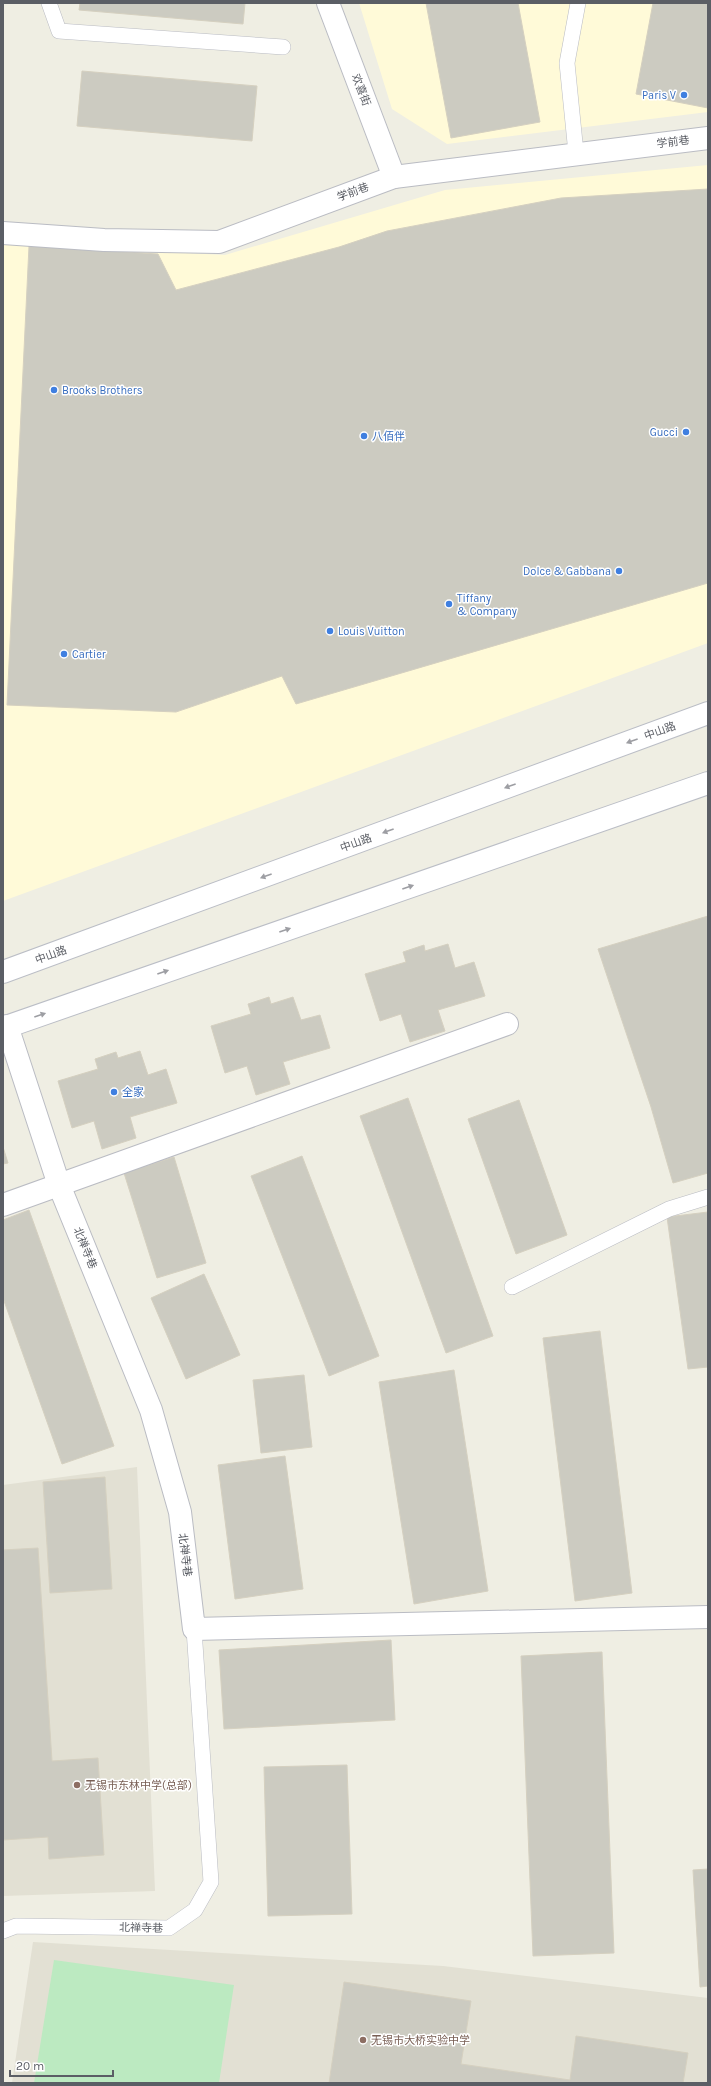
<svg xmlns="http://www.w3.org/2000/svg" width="711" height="2086" font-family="Karla,'Noto Sans SC',sans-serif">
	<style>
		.commercial { fill: #fffad8 }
		.education { fill: #e2e0d3 }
		.green { fill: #bceac1 }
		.building { fill: #cccbc1; stroke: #d5d0c0 }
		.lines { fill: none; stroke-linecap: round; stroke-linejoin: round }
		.lane-casing { stroke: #babcc3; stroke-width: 16 }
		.street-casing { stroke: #babcc3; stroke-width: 24 }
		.secondary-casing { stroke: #bbbec6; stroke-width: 24 }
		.lane { stroke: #fff; stroke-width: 15 }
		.street { stroke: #fff; stroke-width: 22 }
		.secondary { stroke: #fff; stroke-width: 22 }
		.oneway { fill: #9d9ea3 }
		.shop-dot { fill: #3f7fe0; stroke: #fff; stroke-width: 1.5 }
		.education-dot { fill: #8d6e63; stroke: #fff; stroke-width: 1.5 }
		.labels { text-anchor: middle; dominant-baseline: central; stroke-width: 3; stroke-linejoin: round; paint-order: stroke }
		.street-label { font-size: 11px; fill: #5b5e65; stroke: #fff }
		.shop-label { font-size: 11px; fill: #366cbe; stroke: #fff; text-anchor: start }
		.education-label { font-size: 11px; fill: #785e54; stroke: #fff; text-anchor: start }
	</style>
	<rect width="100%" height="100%" fill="#efeee3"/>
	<g class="commercial">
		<polygon points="359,3 708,3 708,112 447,144 392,109"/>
		<polygon points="708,165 708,643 3,901 3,244 225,255 445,190"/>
	</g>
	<g class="education">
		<polygon points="137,1467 155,1891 3,1896 3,1485"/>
		<polygon points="33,1942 443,1966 708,1998 708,2083 12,2083"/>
	</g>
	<polygon class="green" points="54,1960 234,1985 219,2083 34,2083"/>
	<g class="building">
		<polygon points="80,3 245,3 243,24 79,10"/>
		<polygon points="426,3 518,3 540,122 451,138"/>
		<polygon points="653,3 708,3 708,108 636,94"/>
		<polygon points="82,71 257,86 252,141 77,126"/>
		<polygon points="708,189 708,583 296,704 282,676 176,712 7,705 29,246 158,254 176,290 339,247 387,231 561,198"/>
		<polygon points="708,916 708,1173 673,1183 651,1107 598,949"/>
		<polygon points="448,944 455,968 474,962 485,996 438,1010 445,1031 410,1042 401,1014 380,1021 365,974 406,962 403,952 424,945 425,951"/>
		<polygon points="269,997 271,1004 293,997 301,1020 320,1015 330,1048 283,1062 290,1084 256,1095 247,1066 225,1073 211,1026 251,1014 248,1004"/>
		<polygon points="140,1051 148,1075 166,1069 177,1103 130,1117 136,1138 102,1149 94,1121 72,1128 58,1081 98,1069 95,1059 116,1052 118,1058"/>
		<polygon points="408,1098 493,1336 446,1353 360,1116"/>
		<polygon points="519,1100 567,1235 516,1254 468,1119"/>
		<polygon points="3,1147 8,1163 3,1164"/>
		<polygon points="302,1156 379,1356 329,1376 251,1176"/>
		<polygon points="174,1157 206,1263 157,1278 124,1173"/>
		<polygon points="29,1210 114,1446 62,1464 3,1298 3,1220"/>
		<polygon points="708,1212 708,1367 688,1369 667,1217"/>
		<polygon points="204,1274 240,1355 186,1379 151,1298"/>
		<polygon points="600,1331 632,1593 575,1601 543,1338"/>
		<polygon points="454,1370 488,1591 414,1604 379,1382"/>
		<polygon points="304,1375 312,1447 261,1453 253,1380"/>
		<polygon points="285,1456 303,1589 235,1599 218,1465"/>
		<polygon points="105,1477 112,1589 50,1593 43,1482"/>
		<polygon points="38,1548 52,1761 98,1758 104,1855 49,1859 48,1837 3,1840 3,1550"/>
		<polygon points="391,1640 395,1720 224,1729 219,1650"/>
		<polygon points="602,1652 614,1953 533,1956 521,1656"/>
		<polygon points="347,1765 352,1914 268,1916 264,1767"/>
		<polygon points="708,1869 708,1986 700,1987 693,1870"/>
		<polygon points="344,1982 471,2001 461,2064 570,2080 576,2036 688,2053 683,2083 329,2083"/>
	</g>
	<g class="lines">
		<g class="lane-casing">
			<g id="lane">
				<polyline points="49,3 59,31 283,47"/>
				<polyline points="576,153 567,63 578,3"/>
				<polyline points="512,1287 669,1209 708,1197"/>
				<polyline points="3,1931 16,1926 169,1928 195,1910 211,1882 194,1629"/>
			</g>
		</g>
		<g class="street-casing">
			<g id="street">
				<polyline points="328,3 394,177"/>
				<polyline points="3,233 104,240 219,242 394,177 708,138"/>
				<polyline points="7,1026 59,1185 151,1410 180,1512 194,1629 708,1617"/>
				<polyline points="3,1205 507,1024"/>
			</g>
		</g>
		<g class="secondary-casing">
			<g id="secondary">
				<polyline points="3,972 708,713"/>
				<polyline points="3,1028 708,783"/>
			</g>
		</g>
		<use href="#lane" class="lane"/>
		<use href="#street" class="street"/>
		<use href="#secondary" class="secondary"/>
	</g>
	<defs><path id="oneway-solid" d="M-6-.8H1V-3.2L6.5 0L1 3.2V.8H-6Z"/></defs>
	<g class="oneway">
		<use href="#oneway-solid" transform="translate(632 741) rotate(160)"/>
		<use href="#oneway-solid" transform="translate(510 786) rotate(160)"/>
		<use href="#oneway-solid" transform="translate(388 831) rotate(160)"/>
		<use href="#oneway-solid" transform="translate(266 876) rotate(160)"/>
		<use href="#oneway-solid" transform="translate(408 887) rotate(-19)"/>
		<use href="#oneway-solid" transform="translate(285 930) rotate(-19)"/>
		<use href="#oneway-solid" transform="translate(163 972) rotate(-19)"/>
		<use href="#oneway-solid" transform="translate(40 1015) rotate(-19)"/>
	</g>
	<g class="shop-dot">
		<circle cx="684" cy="95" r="4"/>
		<circle cx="54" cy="390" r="4"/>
		<circle cx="686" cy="432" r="4"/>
		<circle cx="364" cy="436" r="4"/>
		<circle cx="619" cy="571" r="4"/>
		<circle cx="449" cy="604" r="4"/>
		<circle cx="330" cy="631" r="4"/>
		<circle cx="64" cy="654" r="4"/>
		<circle cx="114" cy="1092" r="4"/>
	</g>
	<g class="education-dot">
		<circle cx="77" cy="1785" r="4"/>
		<circle cx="363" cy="2040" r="4"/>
	</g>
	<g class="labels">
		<g class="street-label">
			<text transform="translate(361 90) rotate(69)">欢喜街</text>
			<text transform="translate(673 142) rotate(-7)">学前巷</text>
			<text transform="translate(353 192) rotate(-20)">学前巷</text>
			<text transform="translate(660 731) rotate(-20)">中山路</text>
			<text transform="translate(356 843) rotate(-20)">中山路</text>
			<text transform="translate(51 955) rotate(-20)">中山路</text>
			<text transform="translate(85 1248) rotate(68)">北禅寺巷</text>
			<text transform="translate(185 1555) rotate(83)">北禅寺巷</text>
			<text transform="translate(141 1928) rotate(1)">北禅寺巷</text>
		</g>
		<g class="shop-label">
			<text x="676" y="95" text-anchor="end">Paris V</text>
			<text x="62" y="390">Brooks Brothers</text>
			<text x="678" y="432" text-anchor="end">Gucci</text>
			<text x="372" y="436">八佰伴</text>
			<text x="611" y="571" text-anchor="end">Dolce &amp; Gabbana</text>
			<text x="457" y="598">Tiffany<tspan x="457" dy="13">&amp; Company</tspan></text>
			<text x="338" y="631">Louis Vuitton</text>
			<text x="72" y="654">Cartier</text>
			<text x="122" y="1092">全家</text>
		</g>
		<g class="education-label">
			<text x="85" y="1785">无锡市东林中学(总部)</text>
			<text x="371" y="2040">无锡市大桥实验中学</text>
		</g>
	</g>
	<rect width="711" height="2086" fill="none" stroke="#5b5e65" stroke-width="8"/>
	<path d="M10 2070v6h103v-6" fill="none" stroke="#5b5e65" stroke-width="2"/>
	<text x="16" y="2070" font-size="12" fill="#5b5e65" stroke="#ffffff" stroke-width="3" paint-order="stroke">20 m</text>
</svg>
